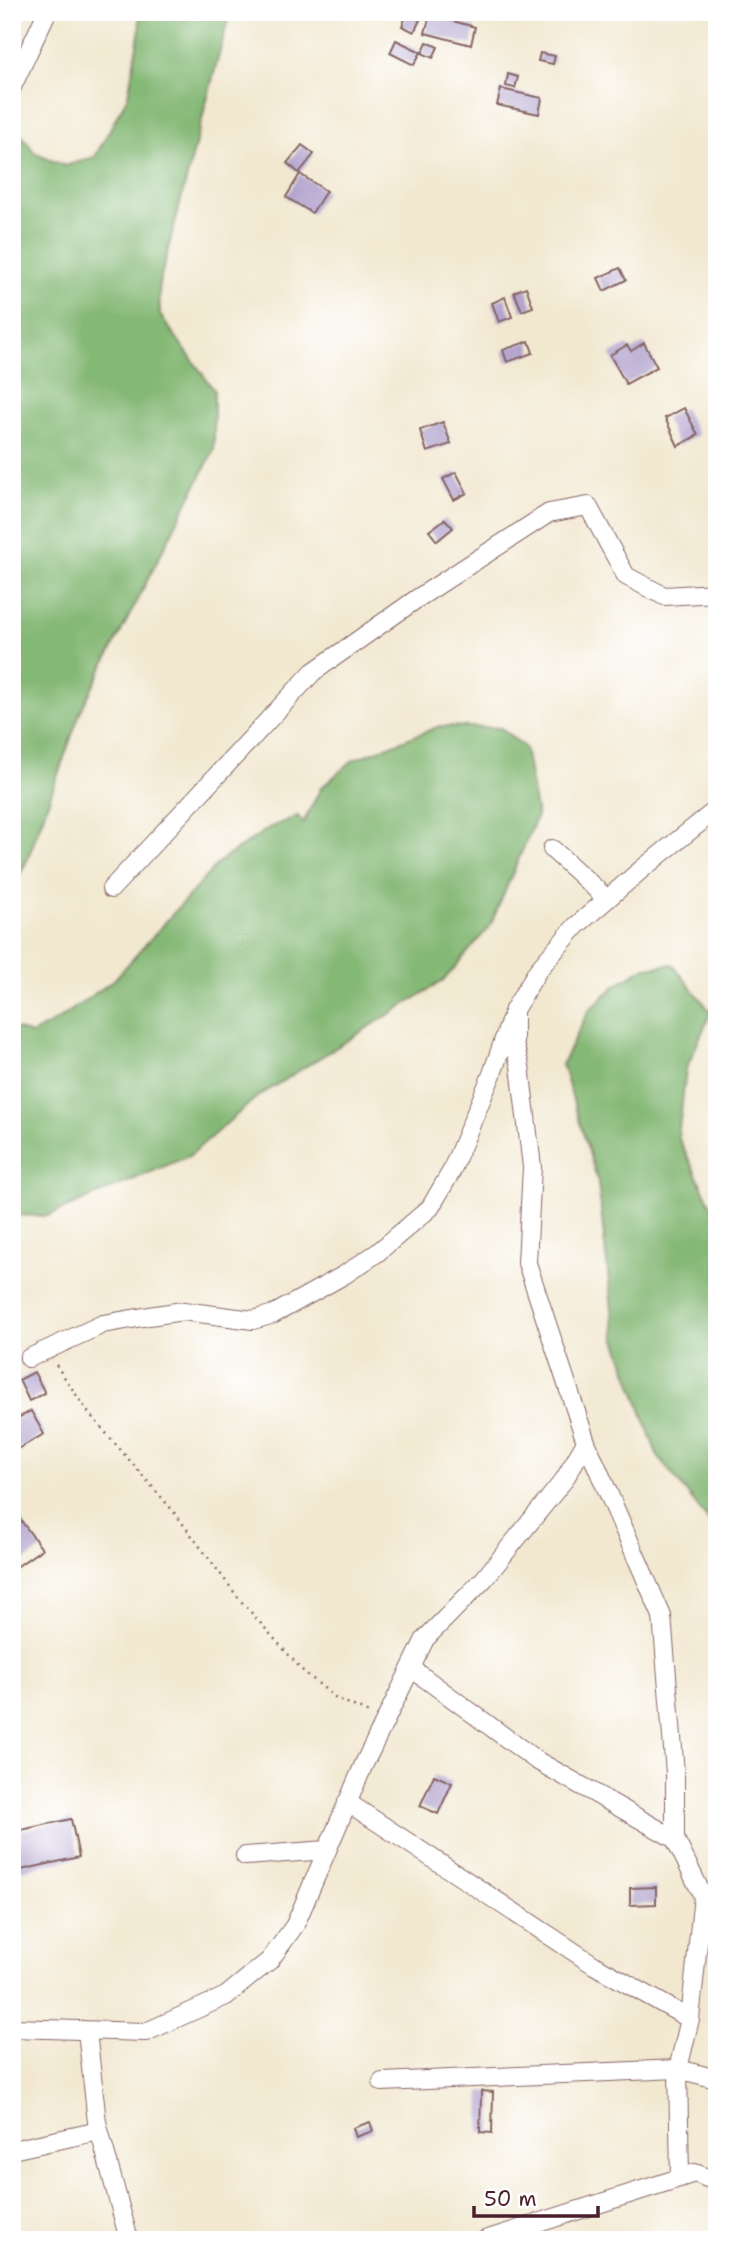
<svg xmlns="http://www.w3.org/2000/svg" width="729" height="2252" font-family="'Shantell Sans',sans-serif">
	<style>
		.forest { fill: #84b874; stroke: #676c50; stroke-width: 2 }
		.building { fill: #b4a5cf }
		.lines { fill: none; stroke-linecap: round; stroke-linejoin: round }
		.street-casing { stroke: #856565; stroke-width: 20 }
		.path { stroke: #856565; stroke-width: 2.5; stroke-dasharray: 2 5; stroke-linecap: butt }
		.street { stroke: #fff; stroke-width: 18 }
	</style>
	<rect width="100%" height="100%" fill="#fff"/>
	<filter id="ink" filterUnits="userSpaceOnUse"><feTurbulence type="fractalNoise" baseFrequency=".0143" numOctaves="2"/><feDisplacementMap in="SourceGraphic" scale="14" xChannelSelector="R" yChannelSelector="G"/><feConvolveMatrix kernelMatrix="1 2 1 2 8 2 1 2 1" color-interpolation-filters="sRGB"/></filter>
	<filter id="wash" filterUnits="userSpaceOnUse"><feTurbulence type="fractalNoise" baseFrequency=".00686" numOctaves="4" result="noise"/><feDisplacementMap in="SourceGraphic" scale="28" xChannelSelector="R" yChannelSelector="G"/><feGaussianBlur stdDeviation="1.57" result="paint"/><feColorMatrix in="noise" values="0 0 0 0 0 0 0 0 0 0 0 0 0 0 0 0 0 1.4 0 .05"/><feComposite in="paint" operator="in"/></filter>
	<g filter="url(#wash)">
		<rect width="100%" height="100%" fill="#f2e8d0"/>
		<g class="forest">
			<polygon points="139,12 230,12 159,284 160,315 214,390 214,450 81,710 28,858 12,891 12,123 36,154 65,166 95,157 128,96 140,29"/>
			<polygon points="440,726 501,728 525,748 537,816 490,926 444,980 257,1097 189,1156 47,1216 12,1215 12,1028 32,1034 62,1017 114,980 219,862 269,828 298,816 303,823 321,788 353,760"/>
			<polygon points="672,964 711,1012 686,1069 678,1137 717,1218 717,1531 657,1455 615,1336 598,1182 562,1064 589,1010 616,985 642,969"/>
		</g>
		<g id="blocks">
			<g class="building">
				<polygon points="407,14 420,20 414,32 402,26"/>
				<polygon points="430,15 475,27 471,45 425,33"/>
				<polygon points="396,40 421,52 414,65 390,53"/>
				<polygon points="427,42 438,47 433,58 422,53"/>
				<polygon points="540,53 555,56 553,64 538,61"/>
				<polygon points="508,74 518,77 515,88 506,86"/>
				<polygon points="501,89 542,98 539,114 497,105"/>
				<polygon points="302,145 314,154 299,173 287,163"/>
				<polygon points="300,174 326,191 312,213 286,197"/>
				<polygon points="620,268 626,280 604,291 598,278"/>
				<polygon points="526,287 533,307 522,311 514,292"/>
				<polygon points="505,297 512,317 499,322 492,303"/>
				<polygon points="529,341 533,353 507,362 503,350"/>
				<polygon points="644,343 657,367 626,384 610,355 627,345 631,351"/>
				<polygon points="684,408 698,435 678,446 665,418"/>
				<polygon points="443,422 451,444 427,452 420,430"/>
				<polygon points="456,472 467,493 454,500 443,479"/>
				<polygon points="445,519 453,528 437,541 429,531"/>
				<polygon points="34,1372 45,1393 29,1401 19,1380"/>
				<polygon points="31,1411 44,1434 12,1452 12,1421"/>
				<polygon points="14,1511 42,1549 12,1570 12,1513"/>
				<polygon points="434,1775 452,1783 438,1814 420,1806"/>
				<polygon points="71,1819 79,1857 12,1872 12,1832"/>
				<polygon points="656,1887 656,1904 630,1905 630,1888"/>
				<polygon points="481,2091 493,2092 492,2133 480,2132"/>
				<polygon points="370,2122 373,2131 356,2137 353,2128"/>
			</g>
		</g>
	</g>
	<g filter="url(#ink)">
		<use href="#blocks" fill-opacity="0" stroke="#856565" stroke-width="2"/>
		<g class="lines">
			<g class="street-casing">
				<g id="street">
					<polyline points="12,87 47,12"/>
					<polyline points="552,849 607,899"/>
					<polyline points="111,889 313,672 418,598 549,513 588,506 626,576 664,596 717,593"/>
					<polyline points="29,1358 103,1324 149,1316 183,1311 253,1320 274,1314 344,1275 377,1253 430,1208 451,1172 492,1074 514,1010 538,970 576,926 642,869 717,809"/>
					<polyline points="586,1442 662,1616 675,1773 675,1839 703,1896 690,2019 678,2069 680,2178"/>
					<polyline points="411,1668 536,1760 675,1839"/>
					<polyline points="347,1802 594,1965 690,2019"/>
					<polyline points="245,1856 327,1850"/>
					<polyline points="12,2028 146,2032 226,1996 270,1960 295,1925 364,1764 425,1639 484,1579 564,1480 586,1442 527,1263 532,1167 520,1066 514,1044 514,1010"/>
					<polyline points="87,2031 97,2122 129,2240"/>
					<polyline points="382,2082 678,2069 717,2079"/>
					<polyline points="12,2150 99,2131"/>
					<polyline points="485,2240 695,2173 717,2182"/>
				</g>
			</g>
			<polyline class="path" points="56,1365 88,1412 174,1512 240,1600 303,1671 336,1698 369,1713"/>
			<use href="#street" class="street"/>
		</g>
	</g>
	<rect width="729" height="2252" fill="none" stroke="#fff" stroke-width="42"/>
	<path d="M474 2206v10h124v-10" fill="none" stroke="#4a1f2b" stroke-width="3.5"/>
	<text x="484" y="2206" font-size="21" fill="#4a1f2b" stroke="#ffffff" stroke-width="5" paint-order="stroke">50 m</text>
</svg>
